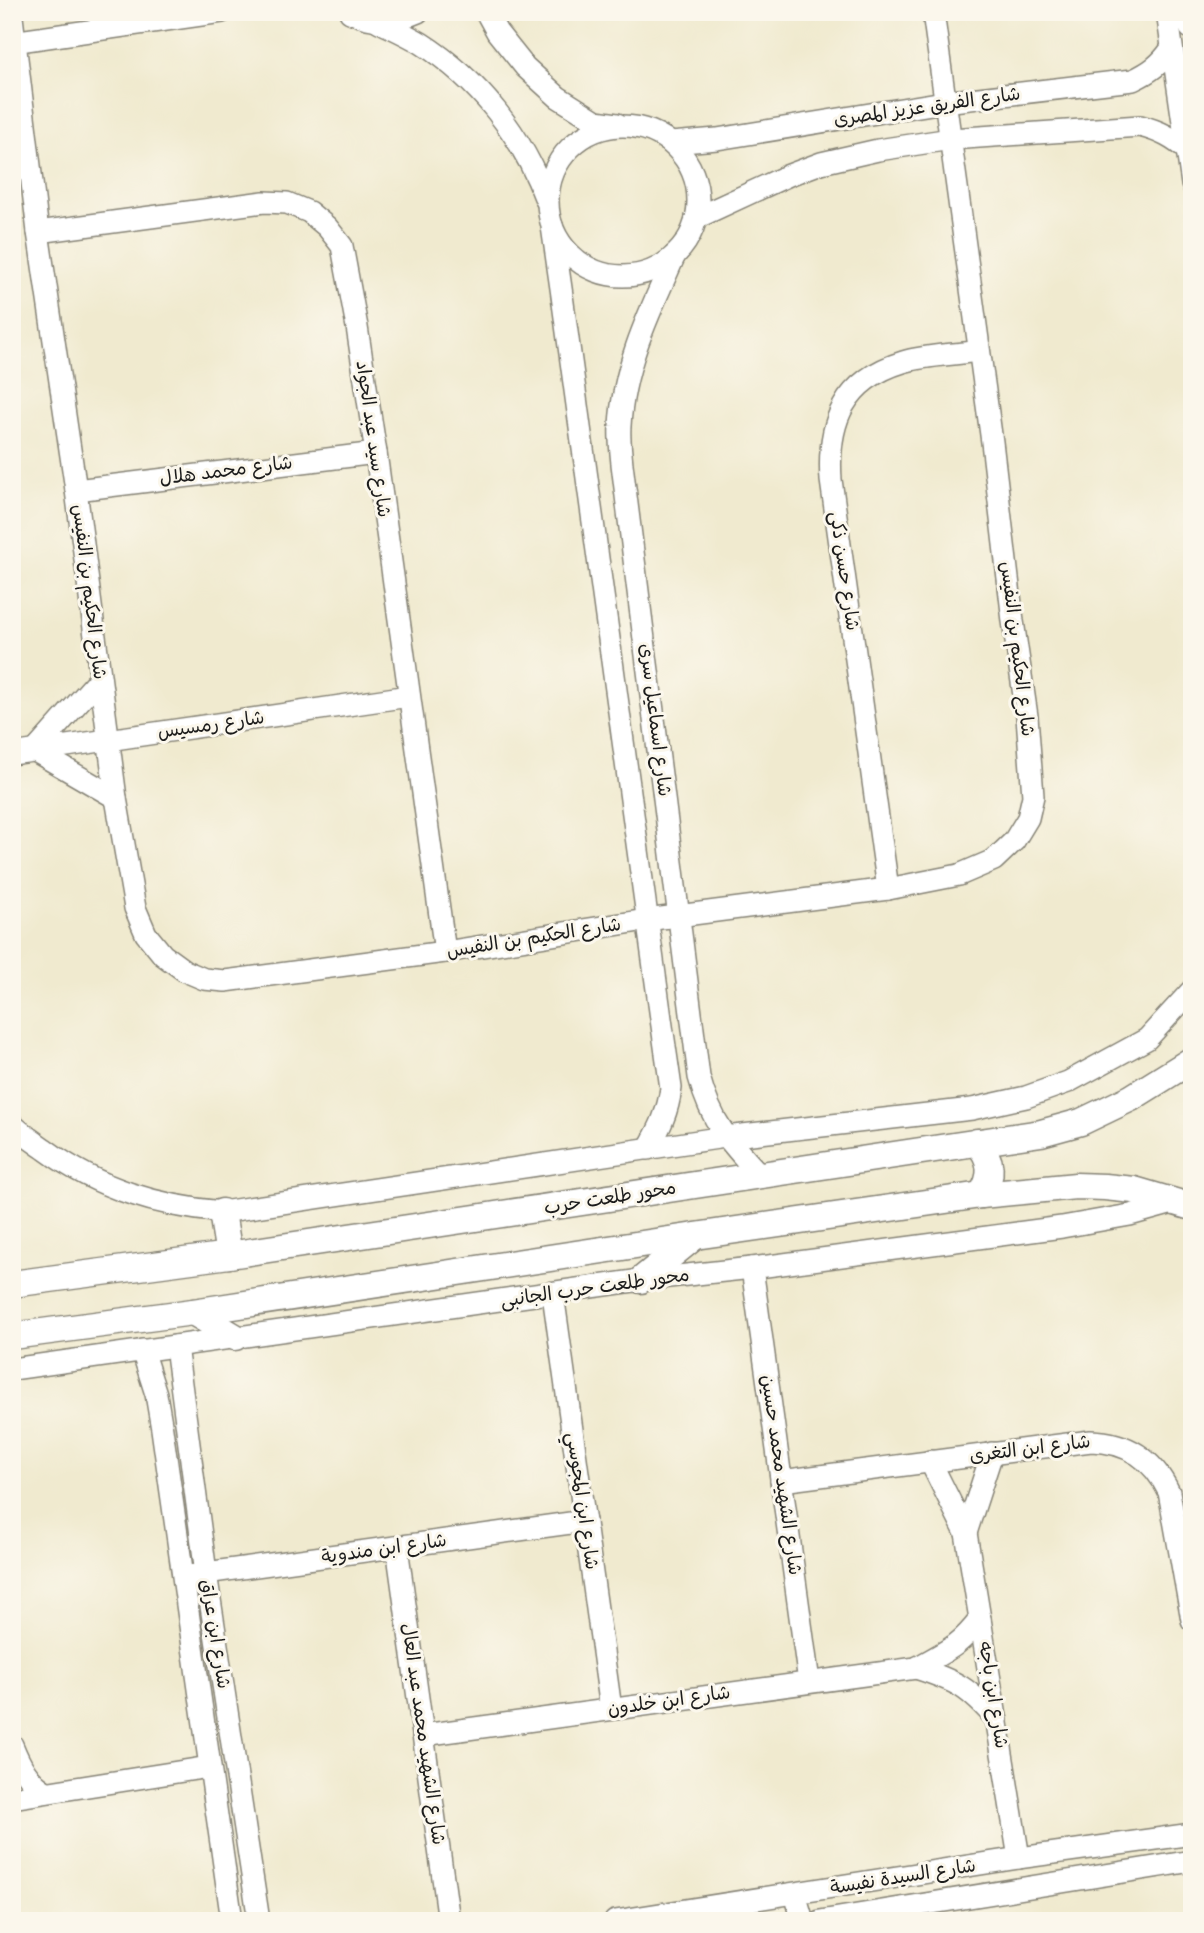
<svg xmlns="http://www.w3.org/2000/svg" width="1204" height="1933" font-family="'Balsamiq Sans','Playpen Sans Arabic',sans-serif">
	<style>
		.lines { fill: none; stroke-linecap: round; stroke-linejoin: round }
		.minor-casing { stroke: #868376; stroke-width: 24 }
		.major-casing { stroke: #868376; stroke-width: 29 }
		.minor { stroke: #fff; stroke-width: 21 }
		.major { stroke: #fff; stroke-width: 26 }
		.labels { text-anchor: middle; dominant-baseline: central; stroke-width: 6; stroke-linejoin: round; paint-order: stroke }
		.street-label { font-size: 19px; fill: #1c1c1c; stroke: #fbf7ec }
	</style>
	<rect width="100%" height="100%" fill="#fbf7ec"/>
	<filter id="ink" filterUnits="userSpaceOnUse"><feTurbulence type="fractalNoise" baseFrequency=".0143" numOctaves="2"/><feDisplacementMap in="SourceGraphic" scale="14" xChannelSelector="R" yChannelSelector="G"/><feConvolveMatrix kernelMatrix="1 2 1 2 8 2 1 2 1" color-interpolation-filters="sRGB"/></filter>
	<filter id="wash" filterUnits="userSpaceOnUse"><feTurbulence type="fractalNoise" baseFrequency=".00686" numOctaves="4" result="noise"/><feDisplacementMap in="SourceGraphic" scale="28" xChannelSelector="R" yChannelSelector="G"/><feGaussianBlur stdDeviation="1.57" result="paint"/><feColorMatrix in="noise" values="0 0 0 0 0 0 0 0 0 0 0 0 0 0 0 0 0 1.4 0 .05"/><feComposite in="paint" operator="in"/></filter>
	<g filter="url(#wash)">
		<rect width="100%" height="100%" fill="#f0eacf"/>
	</g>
	<g filter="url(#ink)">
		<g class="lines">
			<g class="minor-casing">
				<g id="minor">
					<path d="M 350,12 C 373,23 396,22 418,12"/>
					<polyline points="486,12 497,32 525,67 558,97 596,121 617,124"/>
					<polyline points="1167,12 1192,184"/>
					<polyline points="12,17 38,232 76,490 116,798 135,908 146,934 163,955 185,971 204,979 225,981 445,952 646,920 888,889 959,875 994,860 1014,841 1028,818 1033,796 1027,716 1013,621 992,442 933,12"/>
					<path d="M 378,21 C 392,28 408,35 421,43 C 479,80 523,136 546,200"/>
					<polyline points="12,42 222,12"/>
					<circle cx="623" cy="201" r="75"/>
					<path d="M 671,143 L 717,139 L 944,102 L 1133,80 C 1150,72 1161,64 1171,49"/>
					<path d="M 696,218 L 789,175 L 821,163 L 878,150 L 951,139 L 1140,126 C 1160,131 1173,138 1188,151"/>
					<path d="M 552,226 C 594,513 629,801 671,1088 C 668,1112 660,1128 648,1149"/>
					<polyline points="38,232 264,202 287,203 309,212 327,227 342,246 357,327 376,453 445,952"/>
					<path d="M 675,255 C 651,309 623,365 620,426 C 619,438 621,452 622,464 L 699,1077 C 711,1122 729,1142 760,1175"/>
					<polyline points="76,490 376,453"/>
					<polyline points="100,678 35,751 116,798"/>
					<polyline points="12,754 409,696"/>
					<path d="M 888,889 L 831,480 C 827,422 844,380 903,362 C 926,355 954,355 979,351"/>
					<path d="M 12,1124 C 22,1134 35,1142 46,1150 C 99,1189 158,1206 222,1212 L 725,1137 L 972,1109 L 1026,1097 L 1068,1082 L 1147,1039 L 1192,990"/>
					<polyline points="752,1268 809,1682"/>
					<polyline points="553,1294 611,1709"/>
					<polyline points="176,1346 206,1573 259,1921"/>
					<polyline points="142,1350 156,1394 162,1429 232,1921"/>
					<polyline points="12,1369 641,1280 752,1268 1062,1227 1130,1215 1177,1202"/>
					<polyline points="930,1461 966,1533 1019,1858"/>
					<path d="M 781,1481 L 1091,1441 C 1128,1442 1153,1459 1169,1492 L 1192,1620"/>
					<polyline points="966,1533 992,1453"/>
					<polyline points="397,1547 449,1921"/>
					<polyline points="191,1575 585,1521"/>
					<path d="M 916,1668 C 957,1681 969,1688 997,1720"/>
					<path d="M 423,1735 L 916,1668 C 946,1651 959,1647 980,1619"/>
					<path d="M 12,1745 C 20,1765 28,1781 46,1792"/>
					<polyline points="12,1798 209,1767"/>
					<polyline points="795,1894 803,1921"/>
					<polyline points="615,1921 1019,1858 1192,1834"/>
					<polyline points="820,1921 1192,1861"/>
				</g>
			</g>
			<g class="major-casing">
				<g id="major">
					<polyline points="1190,12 1192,26"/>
					<path d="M 977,1142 C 992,1159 994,1176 981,1195"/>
					<polyline points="222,1212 229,1255"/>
					<polyline points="641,1280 694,1237"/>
					<polyline points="12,1284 229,1255 1041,1133 1081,1122 1131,1098 1192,1060"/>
					<polyline points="193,1312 235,1337"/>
					<polyline points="12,1336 193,1312 695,1236 981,1195 1076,1186 1105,1187 1134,1190 1192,1207"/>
				</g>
			</g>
			<use href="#minor" class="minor"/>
			<use href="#major" class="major"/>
		</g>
	</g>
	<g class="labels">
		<g class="street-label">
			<text transform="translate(927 107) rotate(-8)">شارع الفريق عزيز المصرى</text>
			<text transform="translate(373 439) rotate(82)">شارع سيد عبد الجواد</text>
			<text transform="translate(226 471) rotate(-7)">شارع محمد هلال</text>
			<text transform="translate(844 571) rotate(82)">شارع حسن ذكى</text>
			<text transform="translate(89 592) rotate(83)">شارع الحكيم بن النفيس</text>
			<text transform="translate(1017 649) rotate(83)">شارع الحكيم بن النفيس</text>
			<text transform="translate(655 720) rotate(83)">شارع اسماعيل سرى</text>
			<text transform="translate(211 725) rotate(-8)">شارع رمسيس</text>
			<text transform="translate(534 938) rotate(-9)">شارع الحكيم بن النفيس</text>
			<text transform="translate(610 1198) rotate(-9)">محور طلعت حرب</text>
			<text transform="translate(595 1288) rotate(-8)">محور طلعت حرب الجانبى</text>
			<text transform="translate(1030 1449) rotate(-7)">شارع ابن التغرى</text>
			<text transform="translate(781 1475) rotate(82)">شارع الشهيد محمد حسين</text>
			<text transform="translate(582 1501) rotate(82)">شارع ابن المجوسي</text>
			<text transform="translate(384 1549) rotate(-8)">شارع ابن مندوية</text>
			<text transform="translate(215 1634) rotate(81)">شارع ابن عراق</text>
			<text transform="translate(993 1695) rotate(81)">شارع ابن باجه</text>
			<text transform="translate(669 1701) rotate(-8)">شارع ابن خلدون</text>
			<text transform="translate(423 1734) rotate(82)">شارع الشهيد محمد عبد العال</text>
			<text transform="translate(903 1877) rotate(-9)">شارع السيدة نفيسة</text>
		</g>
	</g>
	<rect width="1204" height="1933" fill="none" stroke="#fbf7ec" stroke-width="42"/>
</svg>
